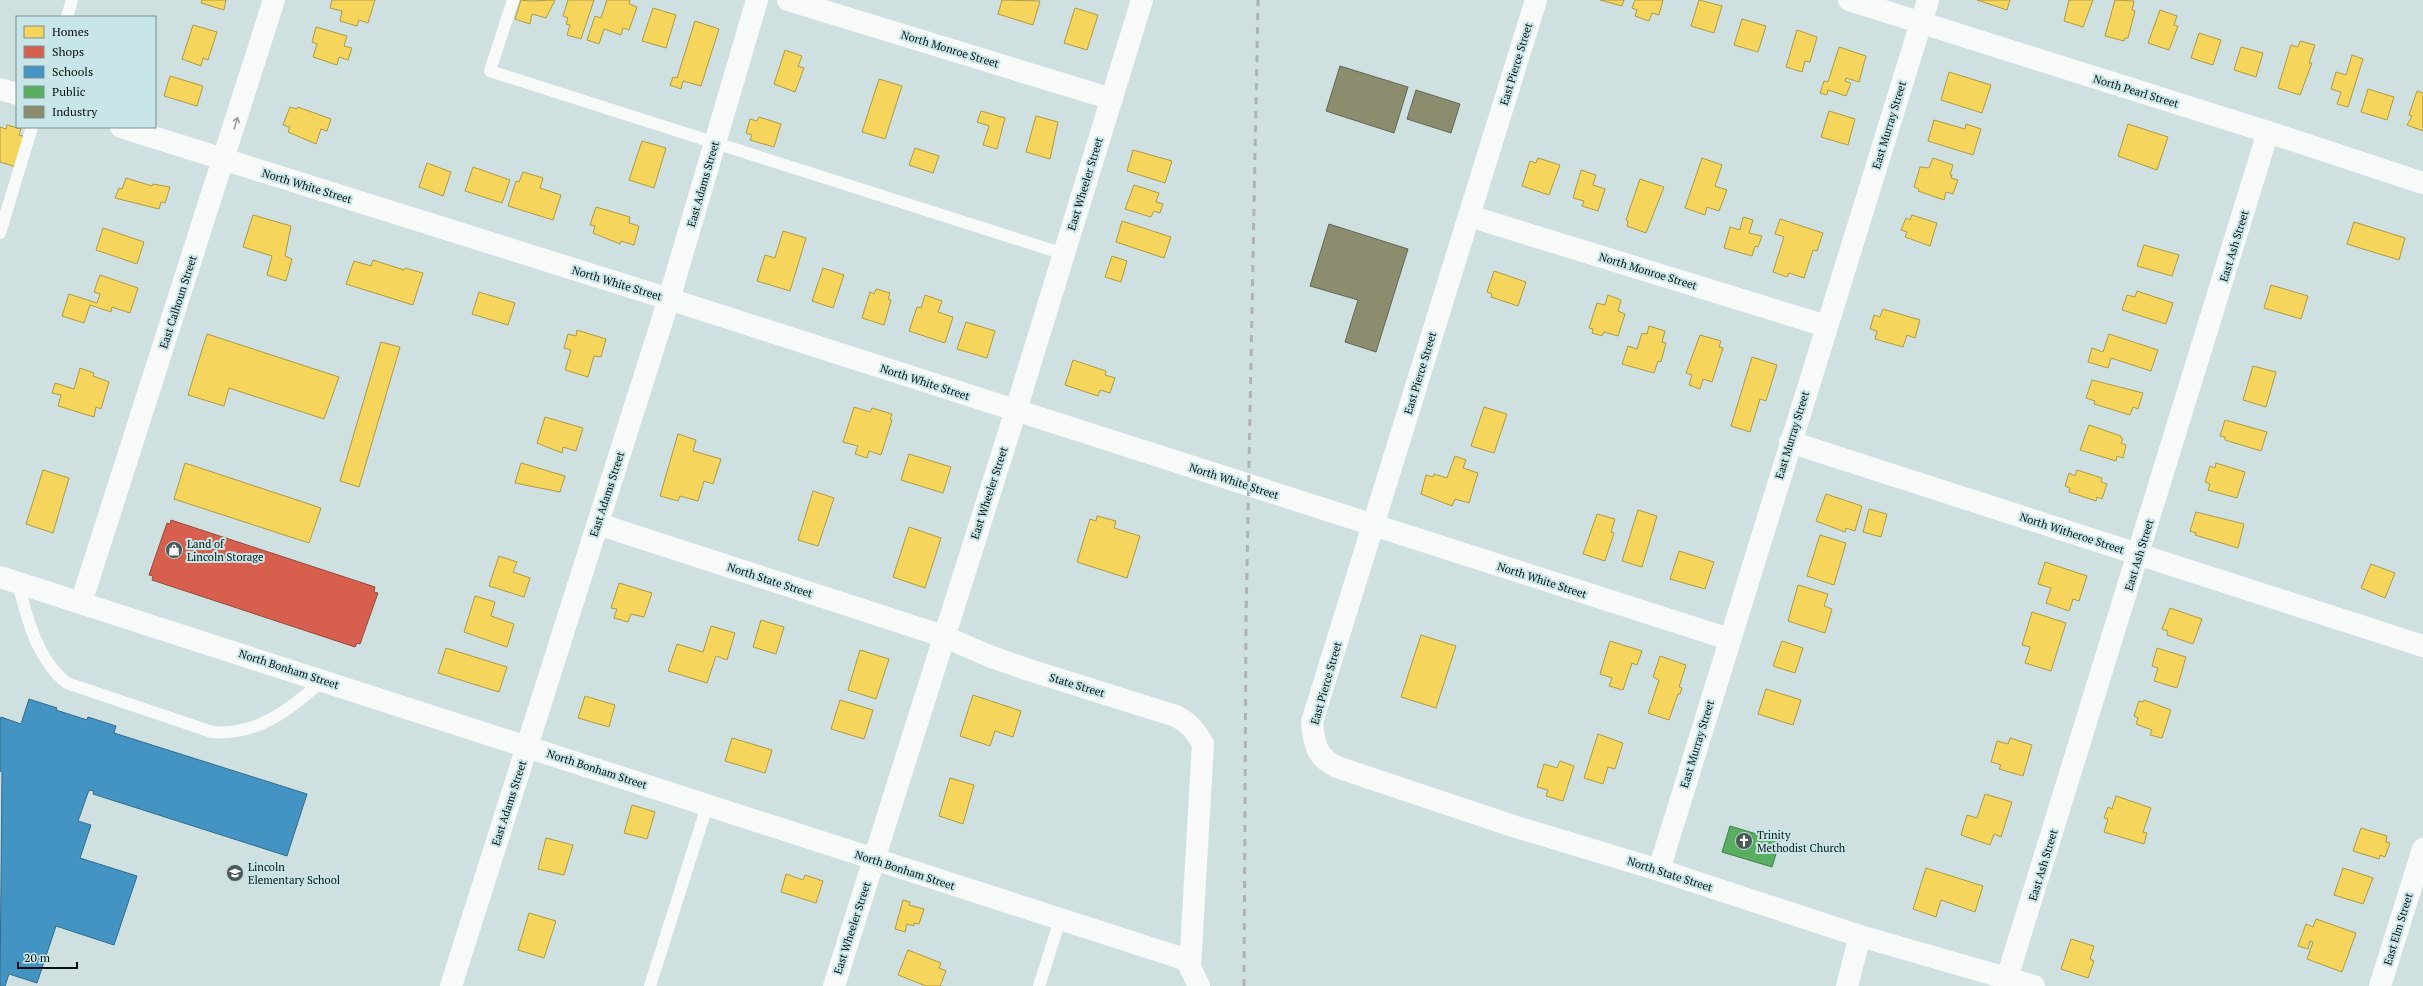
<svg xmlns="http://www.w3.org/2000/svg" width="2423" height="986" font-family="'PT Serif',serif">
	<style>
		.homes { fill: #f6d55c; stroke: #ae9a46 }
		.shops { fill: #d6604d; stroke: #98483b }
		.schools { fill: #4393c3; stroke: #316c8e }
		.public { fill: #5aae61; stroke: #417f49 }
		.industry { fill: #8c8c6e; stroke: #646752 }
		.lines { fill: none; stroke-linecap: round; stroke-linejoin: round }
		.lane { stroke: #f8fafa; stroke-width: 12 }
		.street { stroke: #f8fafa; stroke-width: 22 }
		.rail { stroke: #afb3b3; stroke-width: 3; stroke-dasharray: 7 7; stroke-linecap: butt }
		.oneway { stroke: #979c9d }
		.labels { text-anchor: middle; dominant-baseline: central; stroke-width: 4; stroke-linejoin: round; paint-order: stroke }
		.street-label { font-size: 11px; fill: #061011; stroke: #c8e6e7 }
		.poi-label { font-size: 11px; fill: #061011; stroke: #c8e6e7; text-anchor: start }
	</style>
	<rect width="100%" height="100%" fill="#cfe0e0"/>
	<g class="homes">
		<polygon points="202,0 226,0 224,10 201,3"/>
		<polygon points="332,0 375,0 368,23 359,20 357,26 340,21 342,11 330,8"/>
		<polygon points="521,0 530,1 555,0 546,18 532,14 530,24 515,19"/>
		<polygon points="568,0 594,0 581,39 567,35 570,25 566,24 568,18 563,16"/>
		<polygon points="607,0 630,0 629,4 637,7 629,30 623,28 621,35 604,29 599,44 587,40 595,16 601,18"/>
		<polygon points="1002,0 1040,1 1033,25 998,14"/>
		<polygon points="1600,0 1624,0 1622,6"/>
		<polygon points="1635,0 1663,0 1659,15 1652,13 1649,21 1635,16 1637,10 1632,8"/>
		<polygon points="1699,0 1722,6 1714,33 1691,26"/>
		<polygon points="1977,0 2010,0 2007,10"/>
		<polygon points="2069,0 2093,0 2083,27 2064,21"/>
		<polygon points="2115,0 2134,1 2132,10 2135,11 2128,38 2125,38 2124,41 2105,36"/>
		<polygon points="653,8 676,15 666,48 642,41"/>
		<polygon points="1075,8 1098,15 1087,50 1064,43"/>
		<polygon points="2160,10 2177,16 2174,25 2178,26 2169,50 2148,43"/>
		<polygon points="1742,19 1766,26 1758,52 1734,45"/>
		<polygon points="695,21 719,29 701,86 683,81 681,89 670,85 673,77 677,78"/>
		<polygon points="193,25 217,32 208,60 203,58 201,66 182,59"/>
		<polygon points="316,27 347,36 344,46 352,48 348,60 339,57 337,65 313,57 317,44 312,42"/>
		<polygon points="1797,30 1817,37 1810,62 1805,61 1802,72 1786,67"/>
		<polygon points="2199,33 2221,40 2213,65 2191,58"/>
		<polygon points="2300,41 2315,45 2309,63 2312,63 2300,95 2278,88 2291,45 2298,47"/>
		<polygon points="1839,47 1866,56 1859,82 1846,78 1845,81 1851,83 1846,96 1828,90 1827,95 1820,93 1824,81 1828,82"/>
		<polygon points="2241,47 2263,53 2256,77 2234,70"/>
		<polygon points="785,50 802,56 798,66 804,68 795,92 774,84"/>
		<polygon points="2352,55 2363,59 2348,107 2337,104 2341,92 2331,89 2336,72 2346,75"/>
		<polygon points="1949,72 1991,85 1982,113 1941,100"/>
		<polygon points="170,76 203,86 197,106 164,96"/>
		<polygon points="879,79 902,86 885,139 862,132"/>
		<polygon points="2368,89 2394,97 2387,120 2361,112"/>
		<polygon points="2417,91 2423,93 2423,131 2407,125 2412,116 2409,115"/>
		<polygon points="290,107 297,109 298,107 331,119 327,131 321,129 316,144 288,132 290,127 283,125"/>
		<polygon points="981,111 1005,118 997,149 983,145 989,126 977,122"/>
		<polygon points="1829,111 1855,119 1848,145 1821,137"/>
		<polygon points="1036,116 1058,122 1050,159 1026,152"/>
		<polygon points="759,117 781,124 774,147 750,140 752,135 746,133 750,119 757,121"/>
		<polygon points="1934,120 1965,129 1966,124 1981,129 1973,155 1928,141"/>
		<polygon points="2128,124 2168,137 2157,170 2118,156"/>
		<polygon points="7,125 21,129 19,135 26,137 16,167 0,162 0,127 6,129"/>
		<polygon points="642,141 666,148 654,188 629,180"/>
		<polygon points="915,148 939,156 933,173 909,165"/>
		<polygon points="1133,150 1172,161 1165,183 1127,171"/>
		<polygon points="1538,158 1560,165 1549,195 1522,186 1530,161 1536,163"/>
		<polygon points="1702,158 1722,165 1715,186 1727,190 1719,211 1707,207 1705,215 1685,208"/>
		<polygon points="1933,158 1953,165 1950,175 1952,175 1951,178 1958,180 1953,194 1946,192 1944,200 1918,191 1919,189 1914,187 1920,167 1929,168"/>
		<polygon points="427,163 451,172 443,196 419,187"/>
		<polygon points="473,167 510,180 502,203 465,191"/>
		<polygon points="1581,170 1596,175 1593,185 1605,189 1598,211 1582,206 1584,201 1573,198"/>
		<polygon points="523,172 543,178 540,188 561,195 553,220 508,206 516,181 519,182"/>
		<polygon points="126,178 152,186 153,184 170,187 165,203 161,202 159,209 115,198 119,188 122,189"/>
		<polygon points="1640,179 1664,187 1646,233 1627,226 1628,221 1626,220"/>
		<polygon points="1134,185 1159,193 1156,202 1163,204 1160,213 1154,211 1151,217 1125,209"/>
		<polygon points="596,207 630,217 629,223 639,226 634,245 621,241 620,244 593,233 595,226 590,225"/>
		<polygon points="253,215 291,226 285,256 292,259 286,281 267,275 272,256 243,247"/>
		<polygon points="1912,215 1937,223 1930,246 1905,237 1907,232 1901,230 1906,218 1910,220"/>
		<polygon points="1743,217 1753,220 1749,233 1762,236 1758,247 1755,246 1752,256 1724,248 1730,227 1740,230"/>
		<polygon points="1780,219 1823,233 1817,251 1813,250 1804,278 1789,273 1787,277 1773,272 1784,237 1775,234"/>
		<polygon points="1122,221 1171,237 1164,258 1116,242"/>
		<polygon points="2354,222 2405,238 2399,260 2347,244"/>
		<polygon points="103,228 144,242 137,264 96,250"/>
		<polygon points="783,231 806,238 790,291 757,281 765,255 775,258"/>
		<polygon points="2144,245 2179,255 2172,276 2137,266"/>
		<polygon points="1112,256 1127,261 1121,282 1105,277"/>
		<polygon points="373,260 404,270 405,268 423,273 413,305 346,284 354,261 371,266"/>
		<polygon points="823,268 844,275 833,308 812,301"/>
		<polygon points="1494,271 1526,282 1518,306 1491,297 1492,294 1487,292"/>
		<polygon points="100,275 138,288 130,313 112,307 111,312 90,305 84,323 62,316 69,294 97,303 100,294 94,292"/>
		<polygon points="2271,285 2308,296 2301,319 2264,308"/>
		<polygon points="876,289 890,293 888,299 891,300 884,325 862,318 870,292 874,294"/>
		<polygon points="2137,291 2173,303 2166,324 2122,310 2127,295 2135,297"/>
		<polygon points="479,292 515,303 508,325 472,314"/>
		<polygon points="925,295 942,301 938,312 953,317 945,343 909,331 917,307 921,308"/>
		<polygon points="1608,295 1621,300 1618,311 1625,314 1618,336 1604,332 1602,336 1592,333 1593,329 1589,328 1597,303 1605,305"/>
		<polygon points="1883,309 1920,320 1915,338 1907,335 1903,347 1875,339 1877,331 1870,329 1874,315 1880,317"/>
		<polygon points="966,322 995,331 987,358 957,349"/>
		<polygon points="1649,326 1665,331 1662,342 1666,343 1661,362 1658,361 1654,373 1622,364 1628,346 1637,349 1642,333 1647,334"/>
		<polygon points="577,330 606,339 601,357 594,356 588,377 565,370 571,350 564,348 568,334 576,336"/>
		<polygon points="207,334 339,377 324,419 229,388 224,406 188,395"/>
		<polygon points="2109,334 2158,350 2151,371 2111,358 2108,368 2088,362 2092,348 2103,352"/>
		<polygon points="1700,335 1721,341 1719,347 1723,348 1712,382 1703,379 1700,389 1689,385 1692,375 1686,373"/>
		<polygon points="381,342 400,347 359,487 340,481"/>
		<polygon points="1752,357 1777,365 1766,401 1760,399 1750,432 1731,426"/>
		<polygon points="1073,360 1106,371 1105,375 1115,378 1110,393 1100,390 1098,396 1065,385"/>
		<polygon points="2253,366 2276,372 2266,407 2243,400"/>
		<polygon points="80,368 94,373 93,376 109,382 101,409 96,407 94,417 58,406 61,395 52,393 55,383 74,389"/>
		<polygon points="2092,380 2143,393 2138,409 2133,407 2130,415 2094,404 2095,401 2086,398"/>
		<polygon points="854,407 870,412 872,408 892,414 890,419 892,420 881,455 869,451 867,458 855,454 858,446 843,442"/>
		<polygon points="1484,407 1507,414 1494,453 1471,446"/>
		<polygon points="545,417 583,428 576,451 563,447 562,453 537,443"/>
		<polygon points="2225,420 2267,432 2261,451 2225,440 2225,437 2220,436"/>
		<polygon points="2089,425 2121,436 2121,438 2123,439 2121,443 2126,445 2123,458 2117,456 2116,461 2080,450"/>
		<polygon points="678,434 696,440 693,451 721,459 713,484 704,481 698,501 680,496 678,501 660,496"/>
		<polygon points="909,454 951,467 943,493 901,480"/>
		<polygon points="1455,456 1466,460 1463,468 1478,473 1469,503 1455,499 1452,506 1421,494 1426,475 1433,477 1434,474 1447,478"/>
		<polygon points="185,463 321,508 309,543 174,499"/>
		<polygon points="521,463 565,476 560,492 515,483"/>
		<polygon points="2216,463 2245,472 2237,498 2208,490 2210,484 2205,482 2210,466 2215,468"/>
		<polygon points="43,470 69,478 53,533 26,524"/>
		<polygon points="2077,470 2102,478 2101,482 2107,484 2102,499 2097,497 2096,501 2069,492 2070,488 2065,486 2069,473 2075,476"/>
		<polygon points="813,491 834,498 818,546 798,540"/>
		<polygon points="1826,494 1862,506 1855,531 1846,528 1845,532 1816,521"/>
		<polygon points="1869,509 1887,514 1881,537 1863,532"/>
		<polygon points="1638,510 1657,516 1642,567 1622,561"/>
		<polygon points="2196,512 2244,524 2238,548 2195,535 2196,533 2190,531"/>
		<polygon points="1597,514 1615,519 1611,532 1614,533 1605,561 1583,554"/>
		<polygon points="1097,516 1116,521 1114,528 1140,536 1127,578 1077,562 1090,519 1096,521"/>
		<polygon points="909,527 941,538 925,588 893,577"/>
		<polygon points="1820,535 1846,543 1834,585 1807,576"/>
		<polygon points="1679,551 1714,562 1705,589 1670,579"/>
		<polygon points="499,556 517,562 513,572 530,578 524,597 489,586"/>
		<polygon points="2045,562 2087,576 2079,601 2073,599 2069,611 2046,603 2051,588 2038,584"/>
		<polygon points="2371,564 2395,573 2385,598 2361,588"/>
		<polygon points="619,583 652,593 644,617 631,614 628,622 614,618 617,609 611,608"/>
		<polygon points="1798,585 1828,594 1824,606 1832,609 1825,633 1788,621"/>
		<polygon points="475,596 495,602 491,616 514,624 507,647 464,632"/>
		<polygon points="2170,608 2202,619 2193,644 2167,635 2168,631 2162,629"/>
		<polygon points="2032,612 2066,623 2051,671 2025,663 2030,647 2022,645"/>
		<polygon points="761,620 784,627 776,654 753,647"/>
		<polygon points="711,626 735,633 727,660 716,656 707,683 668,671 677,644 703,652"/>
		<polygon points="1421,635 1456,646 1436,708 1401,697"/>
		<polygon points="1610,641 1642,651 1637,665 1632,663 1623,690 1609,686 1612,678 1600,674"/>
		<polygon points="1782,641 1803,648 1795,673 1773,666"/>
		<polygon points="446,648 507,667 499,692 438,673"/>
		<polygon points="2157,648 2186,657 2177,688 2154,681 2158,668 2152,666"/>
		<polygon points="860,650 889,659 876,699 848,690"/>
		<polygon points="1660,656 1686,665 1679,687 1682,688 1680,694 1678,694 1669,720 1648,713 1659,680 1653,677"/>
		<polygon points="1766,689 1801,700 1793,725 1758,714"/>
		<polygon points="973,695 1021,711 1013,737 995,731 990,746 960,736"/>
		<polygon points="585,696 615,705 609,727 578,718"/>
		<polygon points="840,700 873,710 864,739 831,729"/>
		<polygon points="2144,700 2171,710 2162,738 2150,735 2152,730 2136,724 2138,718 2134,716 2139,701 2143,702"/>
		<polygon points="1598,734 1623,743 1615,769 1608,767 1603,784 1584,778"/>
		<polygon points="732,738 772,750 765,773 725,761"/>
		<polygon points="2010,738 2032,745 2023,776 1999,769 2001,765 1991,762 1997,741 2008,744"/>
		<polygon points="1560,761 1574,766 1563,801 1546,796 1548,790 1537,787 1544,764 1557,768"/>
		<polygon points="950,778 974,785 963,824 939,816"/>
		<polygon points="1985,794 2012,802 2001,837 1994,834 1990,845 1961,835 1967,815 1977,818"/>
		<polygon points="2116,796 2151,808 2143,832 2147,833 2144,844 2104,832 2108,819 2104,818 2108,807 2112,809"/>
		<polygon points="632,805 655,812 647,839 624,833"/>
		<polygon points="2361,828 2387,836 2386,842 2390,843 2385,857 2380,855 2379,859 2353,851"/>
		<polygon points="546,838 573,845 564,875 538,869"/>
		<polygon points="1926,868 1983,886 1975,912 1941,900 1936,917 1913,909"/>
		<polygon points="2343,868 2373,878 2363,904 2334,895"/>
		<polygon points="786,874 803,880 805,875 823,881 816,903 781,892"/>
		<polygon points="903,900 910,902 909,905 924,909 919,924 914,923 914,926 907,924 905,932 895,929"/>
		<polygon points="529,913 556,921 544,958 518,950"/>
		<polygon points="2316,919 2356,933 2342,972 2307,959 2313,942 2310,941 2308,949 2298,946 2306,924 2313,927"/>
		<polygon points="2071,939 2094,946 2090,959 2094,961 2088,978 2061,969"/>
		<polygon points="908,950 941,963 939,968 946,971 940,986 926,986 898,975"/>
	</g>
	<polygon class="shops" points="171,520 375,587 374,592 378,593 360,644 357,643 355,647 152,580 153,576 149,575 167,523 170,524"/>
	<polygon class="schools" points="29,699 57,708 56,710 87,720 88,717 116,726 114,733 307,794 287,856 93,794 94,791 89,790 78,821 91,825 80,858 137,876 114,945 56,926 37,983 9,974 5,986 0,986 2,772 0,771 0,720 1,717 21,724"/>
	<polygon class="public" points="1730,826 1780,841 1772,867 1722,852"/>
	<g class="industry">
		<polygon points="1340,66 1408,87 1394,133 1326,111"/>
		<polygon points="1416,90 1460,104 1451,133 1407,119"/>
		<polygon points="1329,224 1408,249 1376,352 1345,342 1358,300 1310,286"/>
	</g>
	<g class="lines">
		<g class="lane">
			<polyline points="513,0 490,71 1064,254"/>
			<polyline points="67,17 72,0"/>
			<polyline points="0,233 32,127"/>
			<path d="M 18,583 C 27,618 37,660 67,683 L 212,732 C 257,736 291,709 323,680"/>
			<polyline points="650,986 707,806"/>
			<polyline points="1039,986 1060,920"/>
		</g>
		<g class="street">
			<polyline points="788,0 1112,99"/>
			<path d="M 1536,0 L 1312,722 C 1314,744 1316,757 1337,767 L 1513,826 L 1659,870 L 1860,936 L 2034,986"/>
			<polyline points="1849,0 2268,132 2423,183"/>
			<polyline points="0,89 17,94"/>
			<polyline points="121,127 669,299 1729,639"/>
			<polyline points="1469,216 1826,326"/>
			<polyline points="1790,442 2423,646"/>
			<path d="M 598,524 L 943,636 L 989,656 L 1029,670 L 1176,716 C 1189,723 1196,731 1203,744 L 1190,967 L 1199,986"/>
			<polyline points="0,577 1178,957 1187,961 1190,967"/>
			<polyline points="81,603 274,0"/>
			<polyline points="1659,870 1928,0"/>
			<polyline points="2007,978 2268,132"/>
			<polyline points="451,986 669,299 757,0"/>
			<polyline points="834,986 1016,410 1142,0"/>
			<polyline points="1847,986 1860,936"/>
			<polyline points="2380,986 2423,849"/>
		</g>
		<polyline class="rail" points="1244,986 1246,620 1258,0"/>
	</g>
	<defs><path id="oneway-shaft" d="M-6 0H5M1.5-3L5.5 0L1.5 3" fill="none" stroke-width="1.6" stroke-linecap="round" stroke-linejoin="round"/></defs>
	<use class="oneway" href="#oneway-shaft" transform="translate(236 123) rotate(-73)"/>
	<defs>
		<g id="shop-disc" transform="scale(0.9)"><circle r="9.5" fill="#4c5959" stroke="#c8e6e7"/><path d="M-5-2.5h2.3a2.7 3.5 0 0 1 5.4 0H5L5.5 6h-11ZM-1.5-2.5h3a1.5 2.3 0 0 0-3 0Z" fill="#fff"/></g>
		<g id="church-disc" transform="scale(0.9)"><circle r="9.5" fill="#4c5959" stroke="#c8e6e7"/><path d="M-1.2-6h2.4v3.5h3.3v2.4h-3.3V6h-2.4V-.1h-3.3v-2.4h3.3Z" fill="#fff"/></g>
		<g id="school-disc" transform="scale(0.9)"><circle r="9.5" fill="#4c5959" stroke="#c8e6e7"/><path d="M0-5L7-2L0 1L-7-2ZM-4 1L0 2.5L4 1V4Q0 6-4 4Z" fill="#fff"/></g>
	</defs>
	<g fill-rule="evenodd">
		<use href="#shop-disc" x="174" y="550"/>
		<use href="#church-disc" x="1744" y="841"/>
		<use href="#school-disc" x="235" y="873"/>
	</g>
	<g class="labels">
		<g class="street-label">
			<text transform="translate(950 49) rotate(17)">North Monroe Street</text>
			<text transform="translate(1516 64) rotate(-73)">East Pierce Street</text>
			<text transform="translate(2136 91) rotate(17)">North Pearl Street</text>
			<text transform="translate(1889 125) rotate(-73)">East Murray Street</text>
			<text transform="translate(703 184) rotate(-74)">East Adams Street</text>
			<text transform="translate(1085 184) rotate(-73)">East Wheeler Street</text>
			<text transform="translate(307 186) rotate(17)">North White Street</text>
			<text transform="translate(2234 246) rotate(-73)">East Ash Street</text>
			<text transform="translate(1648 271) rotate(17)">North Monroe Street</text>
			<text transform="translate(617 283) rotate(17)">North White Street</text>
			<text transform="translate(178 302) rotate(-72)">East Calhoun Street</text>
			<text transform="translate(1420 373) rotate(-73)">East Pierce Street</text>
			<text transform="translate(925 382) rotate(18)">North White Street</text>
			<text transform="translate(1792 435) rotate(-73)">East Murray Street</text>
			<text transform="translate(1234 481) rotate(18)">North White Street</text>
			<text transform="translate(989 493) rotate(-72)">East Wheeler Street</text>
			<text transform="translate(607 494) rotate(-72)">East Adams Street</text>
			<text transform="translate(2072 533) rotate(18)">North Witheroe Street</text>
			<text transform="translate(2139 555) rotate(-73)">East Ash Street</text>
			<text transform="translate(770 580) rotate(18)">North State Street</text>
			<text transform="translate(1542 580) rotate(18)">North White Street</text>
			<text transform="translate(289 669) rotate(18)">North Bonham Street</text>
			<text transform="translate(1326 683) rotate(-74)">East Pierce Street</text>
			<text transform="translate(1077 685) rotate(17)">State Street</text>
			<text transform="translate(1697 744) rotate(-73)">East Murray Street</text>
			<text transform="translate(597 769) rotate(18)">North Bonham Street</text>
			<text transform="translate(509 803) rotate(-72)">East Adams Street</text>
			<text transform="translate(2043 865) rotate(-73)">East Ash Street</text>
			<text transform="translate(905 870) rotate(18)">North Bonham Street</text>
			<text transform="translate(1670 874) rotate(18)">North State Street</text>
			<text transform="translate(852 928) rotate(-72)">East Wheeler Street</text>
			<text transform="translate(2398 929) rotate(-73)">East Elm Street</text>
		</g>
		<g class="poi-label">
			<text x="187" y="544">Land of<tspan x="187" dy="13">Lincoln Storage</tspan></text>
			<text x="1757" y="835">Trinity<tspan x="1757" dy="13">Methodist Church</tspan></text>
			<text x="248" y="867">Lincoln<tspan x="248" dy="13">Elementary School</tspan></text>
		</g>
	</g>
	<rect x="16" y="16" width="140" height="112" fill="#c8e6e7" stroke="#7a9091"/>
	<rect x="24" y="26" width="20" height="12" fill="#f6d55c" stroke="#7a9091"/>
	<text x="52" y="36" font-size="12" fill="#061011">Homes</text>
	<rect x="24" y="46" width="20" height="12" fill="#d6604d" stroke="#7a9091"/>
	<text x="52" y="56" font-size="12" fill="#061011">Shops</text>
	<rect x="24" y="66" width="20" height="12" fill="#4393c3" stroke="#7a9091"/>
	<text x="52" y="76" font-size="12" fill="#061011">Schools</text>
	<rect x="24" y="86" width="20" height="12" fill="#5aae61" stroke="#7a9091"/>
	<text x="52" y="96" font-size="12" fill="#061011">Public</text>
	<rect x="24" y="106" width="20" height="12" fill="#8c8c6e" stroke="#7a9091"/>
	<text x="52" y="116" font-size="12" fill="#061011">Industry</text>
	<path d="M18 962v6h59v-6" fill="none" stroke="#061011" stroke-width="2"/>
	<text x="24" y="962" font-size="12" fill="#061011" stroke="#c8e6e7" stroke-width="3" paint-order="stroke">20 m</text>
</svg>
